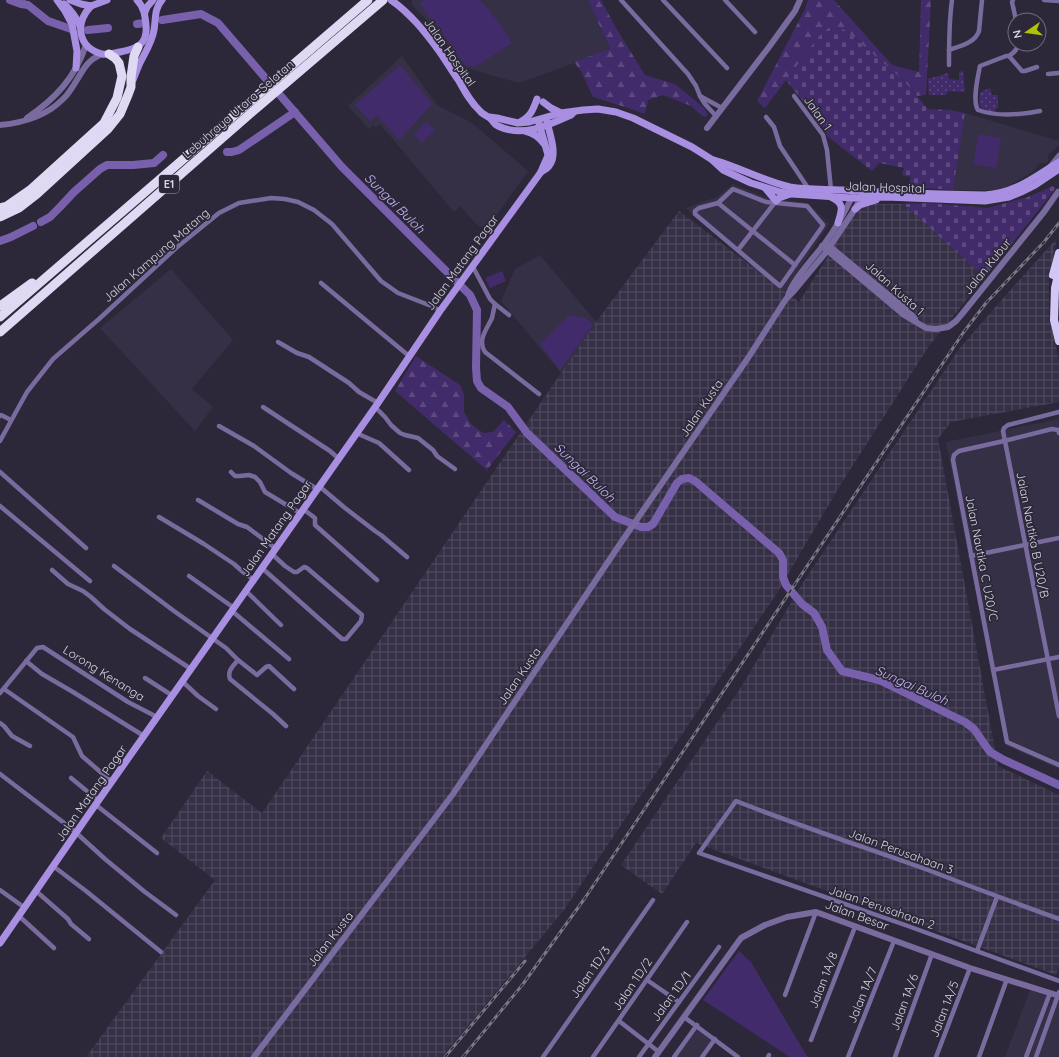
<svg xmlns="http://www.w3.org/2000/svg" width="1059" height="1057" font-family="Quicksand,sans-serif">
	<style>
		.built { fill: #363047 }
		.industrial { fill: url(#industrial-grid) }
		.grass { fill: url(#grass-dots) }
		.forest { fill: url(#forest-firs) }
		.cemetery { fill: url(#cemetery-stones) }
		.green { fill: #422b6b }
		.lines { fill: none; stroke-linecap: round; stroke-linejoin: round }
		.stream { stroke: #7960ac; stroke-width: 1.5 }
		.river { stroke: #7960ac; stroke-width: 8 }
		.minor { stroke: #7a6b9f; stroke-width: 4.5 }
		.tertiary { stroke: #7a6b9f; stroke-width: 6 }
		.secondary { stroke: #a88fe1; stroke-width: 7 }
		.trunk { stroke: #d3c6f4; stroke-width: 8 }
		.motorway { stroke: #e0d9f3; stroke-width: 9 }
		.rail-casing { stroke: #7b7886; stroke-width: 3 }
		.rail { stroke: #2c2839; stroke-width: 1.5; stroke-dasharray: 4.5; stroke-linecap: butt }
		.labels { text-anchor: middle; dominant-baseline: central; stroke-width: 3.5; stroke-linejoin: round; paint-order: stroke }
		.shield { fill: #2c2839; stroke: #a4a1ae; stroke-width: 1 }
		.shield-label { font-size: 11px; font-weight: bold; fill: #d8d5e0 }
		.street-label { font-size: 12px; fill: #d8d5e0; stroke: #2c2839 }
		.water-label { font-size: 13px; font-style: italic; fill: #c5b4f2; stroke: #2c2839 }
	</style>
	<defs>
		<pattern id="industrial-grid" width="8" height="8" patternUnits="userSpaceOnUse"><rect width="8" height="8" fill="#363047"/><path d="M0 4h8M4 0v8" fill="none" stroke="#524d61"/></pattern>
		<pattern id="grass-dots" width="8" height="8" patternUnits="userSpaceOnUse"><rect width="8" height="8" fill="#422b6b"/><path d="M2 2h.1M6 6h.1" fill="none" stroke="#5d4980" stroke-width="1.8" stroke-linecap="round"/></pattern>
		<pattern id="forest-firs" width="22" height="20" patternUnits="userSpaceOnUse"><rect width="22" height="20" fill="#422b6b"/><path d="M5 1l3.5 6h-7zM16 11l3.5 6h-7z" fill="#5d4980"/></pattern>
		<pattern id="cemetery-stones" width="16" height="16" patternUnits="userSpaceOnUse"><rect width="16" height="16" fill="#422b6b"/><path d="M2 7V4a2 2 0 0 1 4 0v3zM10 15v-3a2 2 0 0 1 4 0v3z" fill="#5d4980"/></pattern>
	</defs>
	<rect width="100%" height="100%" fill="#2c2839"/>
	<g class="built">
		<polygon points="412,0 588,0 610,50 519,83 463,67 437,30 412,5"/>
		<polygon points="402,56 437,105 472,123 528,171 486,230 476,224 460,206 454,212 385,130 379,124 376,128 373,125 369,129 348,106"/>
		<polygon points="965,113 1059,141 1059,143 1058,146 1047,156 1049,160 1045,164 1044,162 1040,163 1032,172 1007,187 994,190 953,190"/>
		<polygon points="733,184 767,198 808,203 829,224 785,291 685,208 717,197"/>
		<polygon points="540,255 596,322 561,373 501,301 515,269"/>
		<polygon points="171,269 233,340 192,389 213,407 195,431 100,328"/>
		<polygon points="1059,419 1059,769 1005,745 946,442"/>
		<polygon points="1030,990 1059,1001 1059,1057 1005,1057"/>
		<polygon points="697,1028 712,1039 699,1057 676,1057"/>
	</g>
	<g class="industrial">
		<polygon points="873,204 903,204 985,277 929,346 841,484 777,593 564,910 442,1057 86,1057 215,880 161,838 207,771 262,813 561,373 596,322 679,211 799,302 856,212 866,206"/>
		<polygon points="1057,238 1049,278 1049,315 1059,361 1059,402 951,422 938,439 998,766 1059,795 1059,967 1056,975 696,843 662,894 621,865 743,684 802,584 959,349 998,304"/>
	</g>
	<g class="grass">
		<polygon points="963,71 965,92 948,91 946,95 929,95 928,79 948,73 949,79 959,80 959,72"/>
		<polygon points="990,88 992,95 998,95 998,107 994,111 990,111 981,108 979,104 980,92"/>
	</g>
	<g class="forest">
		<polygon points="588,0 601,0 616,28 645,75 675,84 704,108 708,115 704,117 691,106 663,95 648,100 645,114 628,108 593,97 581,71 574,62 610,49"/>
		<polygon points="808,0 834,0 892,65 919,72 921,0 931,0 926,95 917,96 902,79 846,31 820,35 765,108 757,101 805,9"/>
		<polygon points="416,356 460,385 464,395 464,412 471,424 483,433 493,432 504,420 516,432 487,470 395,391"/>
	</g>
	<g class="cemetery">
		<polygon points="834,24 846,31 902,79 928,109 949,110 965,113 953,190 908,187 911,177 902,175 904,168 879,163 872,171 827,136 823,127 786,80 820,35"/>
		<polygon points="1053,186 1056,188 985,277 903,204 928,203 988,208 1028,197"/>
	</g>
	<g class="green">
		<polygon points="424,0 480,0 497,20 512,43 475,67 465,65 439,28 419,4"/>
		<polygon points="400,65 432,104 399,140 377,115 370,121 355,105"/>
		<polygon points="426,122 435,130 422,143 414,134"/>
		<polygon points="979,134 1001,138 996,168 973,164"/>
		<polygon points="502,271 506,281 490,288 485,278"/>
		<polygon points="570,315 586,318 593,325 560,370 540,344"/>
		<polygon points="739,951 751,962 805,1053 808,1057 790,1057 703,1000"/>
	</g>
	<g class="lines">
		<polyline class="stream" points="24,0 28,5"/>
		<g class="river">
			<polyline points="10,0 21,4 28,5 48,21 71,29"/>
			<polyline points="162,20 201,14 218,23 342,167 470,295 477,310 476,368 477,381 481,388 508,407 527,433 615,517 641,527 648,527 653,524 677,483 682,479 689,478 695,481 779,553 783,560 783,577 786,585 802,604 814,613 822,627 827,650 842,671 879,680 965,722 974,729 990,752 1004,760 1059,785"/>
			<polyline points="137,24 145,23"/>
			<polyline points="88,30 108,28"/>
			<polyline points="227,152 232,152 239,150 295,112"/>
			<polyline points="41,222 50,217 60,207 74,192 100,169 107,165 133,165 154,163 163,155"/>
			<polyline points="0,241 11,237 33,226"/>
		</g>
		<g class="minor">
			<polyline points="621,0 688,74 696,86 700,96"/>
			<polyline points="663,0 727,68"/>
			<polyline points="725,0 755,32"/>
			<polyline points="1013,0 1012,2 1016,20"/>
			<polyline points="1044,0 1059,1"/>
			<path d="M 949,50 C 960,46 975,43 979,31 L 982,0"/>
			<path d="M 1009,56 C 1013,53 1018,50 1018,44"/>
			<path d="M 949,65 C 949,43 949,21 952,0"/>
			<path d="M 1037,67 L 1025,71 L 1022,71 L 1009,56 L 1006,56 L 980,66 C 978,76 972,101 978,110 C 998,117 1020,115 1040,111"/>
			<polyline points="1048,74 1059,73"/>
			<polyline points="794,96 823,135 827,150 831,190"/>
			<polyline points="716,116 705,104 700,96 722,108"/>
			<polyline points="766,117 774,127 780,146 808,188"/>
			<polyline points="1050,166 1059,155"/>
			<polygon points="733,189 766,202 807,206 823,225 822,227 795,265 781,285 780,286 695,214 695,211 699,208 718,203"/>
			<polyline points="718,203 795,265"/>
			<polyline points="738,250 776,201"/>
			<polyline points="473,267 490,299 495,304 509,315"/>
			<polyline points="321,283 409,356"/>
			<path d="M 495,304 C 494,309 493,313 492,318 C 487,329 477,340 485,352 L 539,394"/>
			<polyline points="278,342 297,353 309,357 349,383 359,392 378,403"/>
			<polyline points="263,407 330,451 338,458"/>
			<polyline points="375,407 385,417 391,425 400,433 405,435 418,438 433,450 437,456 455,469"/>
			<polyline points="1059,412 1008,425 1004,428 1003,431 1059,716"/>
			<polyline points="0,416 1,415 11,420"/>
			<polyline points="219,426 254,446 291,473 317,489"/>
			<polyline points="356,433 379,443 409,470"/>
			<polyline points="1059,433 1058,430 1052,429 1004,441 959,451 954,455 953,460 1007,742 1059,765"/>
			<polyline points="0,441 27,392 53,359 99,319 176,248 219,213 239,203 271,198 285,199 298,202 314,210 332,224 381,281 398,293 434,307 440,311"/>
			<polyline points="0,472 86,548"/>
			<polyline points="231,472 235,476 240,476 249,475 255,477 260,482 265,492 300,513"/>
			<polyline points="319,486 345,508 375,531 381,535 407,557"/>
			<polyline points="198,500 238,524 247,527 275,548"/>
			<polyline points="0,506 90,581"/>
			<polyline points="303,509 315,518 315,525 377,580"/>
			<polyline points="159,517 204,544 234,564 243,572 254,580"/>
			<polyline points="971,556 1059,538"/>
			<polyline points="114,566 174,611 226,648 238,660 257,675 266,667 269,666 294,689"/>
			<polyline points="262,568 342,639 346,639 361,621 362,615 307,568 304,567 297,572 294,572 285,566 272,554"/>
			<polyline points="52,570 68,584 83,591 91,597 104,609 130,629 191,669"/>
			<polyline points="189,576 234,608"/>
			<polyline points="246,591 281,625"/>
			<polyline points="232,611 289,659"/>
			<path d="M 238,660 C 233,666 227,671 230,679 L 273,714 L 286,726"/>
			<polyline points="26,661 42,674 73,692 144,736"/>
			<polyline points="993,670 1059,657"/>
			<polyline points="145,678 173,696"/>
			<polyline points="183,682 198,696 216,709"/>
			<polyline points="4,689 73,737 82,756 112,782"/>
			<polyline points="0,693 37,648 43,647 128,702 157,717"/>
			<polyline points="0,723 4,726 12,736 30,746"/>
			<polyline points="0,774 72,829 105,859 145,892 176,915"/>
			<polyline points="71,778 99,801"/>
			<polyline points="96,805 157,853"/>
			<polyline points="53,866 86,891 161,952"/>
			<polyline points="0,890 25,908"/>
			<polyline points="36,891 68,919 71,924 89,939"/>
			<polyline points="19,916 54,948"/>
			<path d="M 1059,919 C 1015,903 972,887 928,870 C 864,847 799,826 736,801 L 699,853 L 908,926 L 1059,981"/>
			<polyline points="977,951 997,897"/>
			<polyline points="647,980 679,1002"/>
			<polyline points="785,995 816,912"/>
			<polyline points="684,1017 738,1057"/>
			<polyline points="619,1021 659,1052"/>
			<polyline points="811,1040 855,927"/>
			<polyline points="543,1057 653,900"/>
			<polyline points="593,1057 687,922"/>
			<polyline points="639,1057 719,947"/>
			<polyline points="674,1057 697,1025"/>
			<polyline points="702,1057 715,1039"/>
			<polyline points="768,1057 769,1055"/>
			<polyline points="848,1057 894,941"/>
			<polyline points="895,1057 932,954"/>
			<polyline points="936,1057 970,968"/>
			<polyline points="979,1057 1007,979"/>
			<polyline points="1026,1057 1050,993"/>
			<polyline points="1036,1057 1059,992"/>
		</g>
		<g class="tertiary">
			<path d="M 27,118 C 55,99 75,78 86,45"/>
			<path d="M 0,125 C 22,123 46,116 62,100 C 67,96 72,88 75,83 C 84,69 86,61 102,54"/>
			<polyline points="707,128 769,47 795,11 800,0"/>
			<polyline points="828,245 908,311 915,319"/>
			<polyline points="822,246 904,315 926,328 936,329 948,327 956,321 962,314 1044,212 1058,192"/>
			<path d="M 788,296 C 791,282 815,256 825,243 C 836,228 845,212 853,195"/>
			<polyline points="254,1057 453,794 620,544 748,358 786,299 793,292 827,251 855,209 862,194"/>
			<polyline points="655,1057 741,938 765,925 787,917 816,912 970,968 1059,996"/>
		</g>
		<g class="secondary">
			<polyline points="57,0 65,11 72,24 77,51 76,68"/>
			<polyline points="70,0 81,4 91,6 107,0"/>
			<path d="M 391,0 C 410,13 425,32 439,51 C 446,61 452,71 459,81 C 465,92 471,103 480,111 C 482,114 487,116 490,118 C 493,121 495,125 498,126 C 523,138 549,125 571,115 L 574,112"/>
			<path d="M 64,4 C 72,11 76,17 80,26"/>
			<path d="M 91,6 C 75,23 77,47 102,54 C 107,55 114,53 120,52 C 136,49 148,45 146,25 C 145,15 144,7 137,0"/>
			<polyline points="145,12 147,7 153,0"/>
			<path d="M 133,80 C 135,75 137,70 139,65 C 144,54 152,43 154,30 C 156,19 154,9 162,0"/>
			<polyline points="543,102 551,108 561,113"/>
			<polyline points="489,117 497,118 518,123 529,122 561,113 583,110 598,109 616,112 633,118 692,147 711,159 723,170 751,183 780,192 792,194 852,198 886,197 985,201 1009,197 1021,192 1035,185 1059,169"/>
			<path d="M 520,122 C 531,116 533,110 537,99"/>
			<path d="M 525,131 C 533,133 539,136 544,144"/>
			<path d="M 713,160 C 739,167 763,181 790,187 C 807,190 825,189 842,190 C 889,193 937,194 985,195 C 1016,193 1034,177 1059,162"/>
			<path d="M 541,172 C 544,170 547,169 549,166 C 558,155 550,135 547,122"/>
			<polyline points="766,189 776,201 779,198 790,194"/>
			<path d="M 831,197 C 845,204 842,209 838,223"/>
			<polyline points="855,209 860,205 876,200"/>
			<path d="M 0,943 L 89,814 L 378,403 L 440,311 L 541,172 C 543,166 546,161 548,155 L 538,120"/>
		</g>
		<g class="trunk">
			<polyline points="1059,270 1055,288 1054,320 1059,341"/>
			<polyline points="1053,275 1059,253"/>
		</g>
		<g class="motorway">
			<polyline points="0,208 7,206 30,190 104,123 117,98 122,76 119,63 115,58 109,54"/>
			<polyline points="0,217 19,208 37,194 108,129 120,114 128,95 131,87 131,77 134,56 138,47"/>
			<polyline points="0,306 32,283"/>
			<polyline points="0,317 368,0"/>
			<polyline points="0,332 259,106 383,0"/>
		</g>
		<g class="rail-casing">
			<g id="rail">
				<polyline points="445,1057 525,961"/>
				<polyline points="463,1057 523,984 585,898 963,333 986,303 1044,242 1059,223"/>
			</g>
		</g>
		<use href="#rail" class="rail"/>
	</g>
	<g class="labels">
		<rect class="shield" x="159" y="175" width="20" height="18" rx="3"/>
		<g class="shield-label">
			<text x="169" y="184">E1</text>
		</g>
		<g class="street-label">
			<text transform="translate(450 52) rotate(55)">Jalan Hospital</text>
			<text transform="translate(238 109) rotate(-41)">Lebuhraya Utara–Selatan</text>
			<text transform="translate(818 113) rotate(55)">Jalan 1</text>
			<text transform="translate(885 187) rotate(2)">Jalan Hospital</text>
			<text transform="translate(156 255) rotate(-41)">Jalan Kampung Matang</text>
			<text transform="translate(462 262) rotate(-54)">Jalan Matang Pagar</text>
			<text transform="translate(987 266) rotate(-51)">Jalan Kubur</text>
			<text transform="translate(895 288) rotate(42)">Jalan Kusta 1</text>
			<text transform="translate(701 408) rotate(-56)">Jalan Kusta</text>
			<text transform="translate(276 528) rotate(-55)">Jalan Matang Pagar</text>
			<text transform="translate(1033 535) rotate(79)">Jalan Nautika B U20/B</text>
			<text transform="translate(982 558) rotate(79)">Jalan Nautika C U20/C</text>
			<text transform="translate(104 673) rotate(32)">Lorong Kenanga</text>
			<text transform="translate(519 676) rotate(-56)">Jalan Kusta</text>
			<text transform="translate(91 793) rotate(-55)">Jalan Matang Pagar</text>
			<text transform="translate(901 851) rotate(20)">Jalan Perusahaan 3</text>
			<text transform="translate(882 907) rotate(19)">Jalan Perusahaan 2</text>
			<text transform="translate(857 915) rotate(20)">Jalan Besar</text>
			<text transform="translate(330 939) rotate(-52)">Jalan Kusta</text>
			<text transform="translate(590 972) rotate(-55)">Jalan 1D/3</text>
			<text transform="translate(823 980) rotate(-69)">Jalan 1A/8</text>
			<text transform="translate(632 984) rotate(-56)">Jalan 1D/2</text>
			<text transform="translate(862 995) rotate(-68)">Jalan 1A/7</text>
			<text transform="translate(671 996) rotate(-54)">Jalan 1D/1</text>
			<text transform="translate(904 1002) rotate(-70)">Jalan 1A/6</text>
			<text transform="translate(944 1009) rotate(-69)">Jalan 1A/5</text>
		</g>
		<g class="water-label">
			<text transform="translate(395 203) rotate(45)">Sungai Buloh</text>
			<text transform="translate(585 472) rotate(44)">Sungai Buloh</text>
			<text transform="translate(912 685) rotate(24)">Sungai Buloh</text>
		</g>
	</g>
	<g transform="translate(1027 32) rotate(257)"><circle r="19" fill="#2c2839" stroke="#716d7c"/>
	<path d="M0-3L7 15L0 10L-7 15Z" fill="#b0c501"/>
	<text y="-6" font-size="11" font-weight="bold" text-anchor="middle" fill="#d8d5e0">N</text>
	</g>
</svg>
